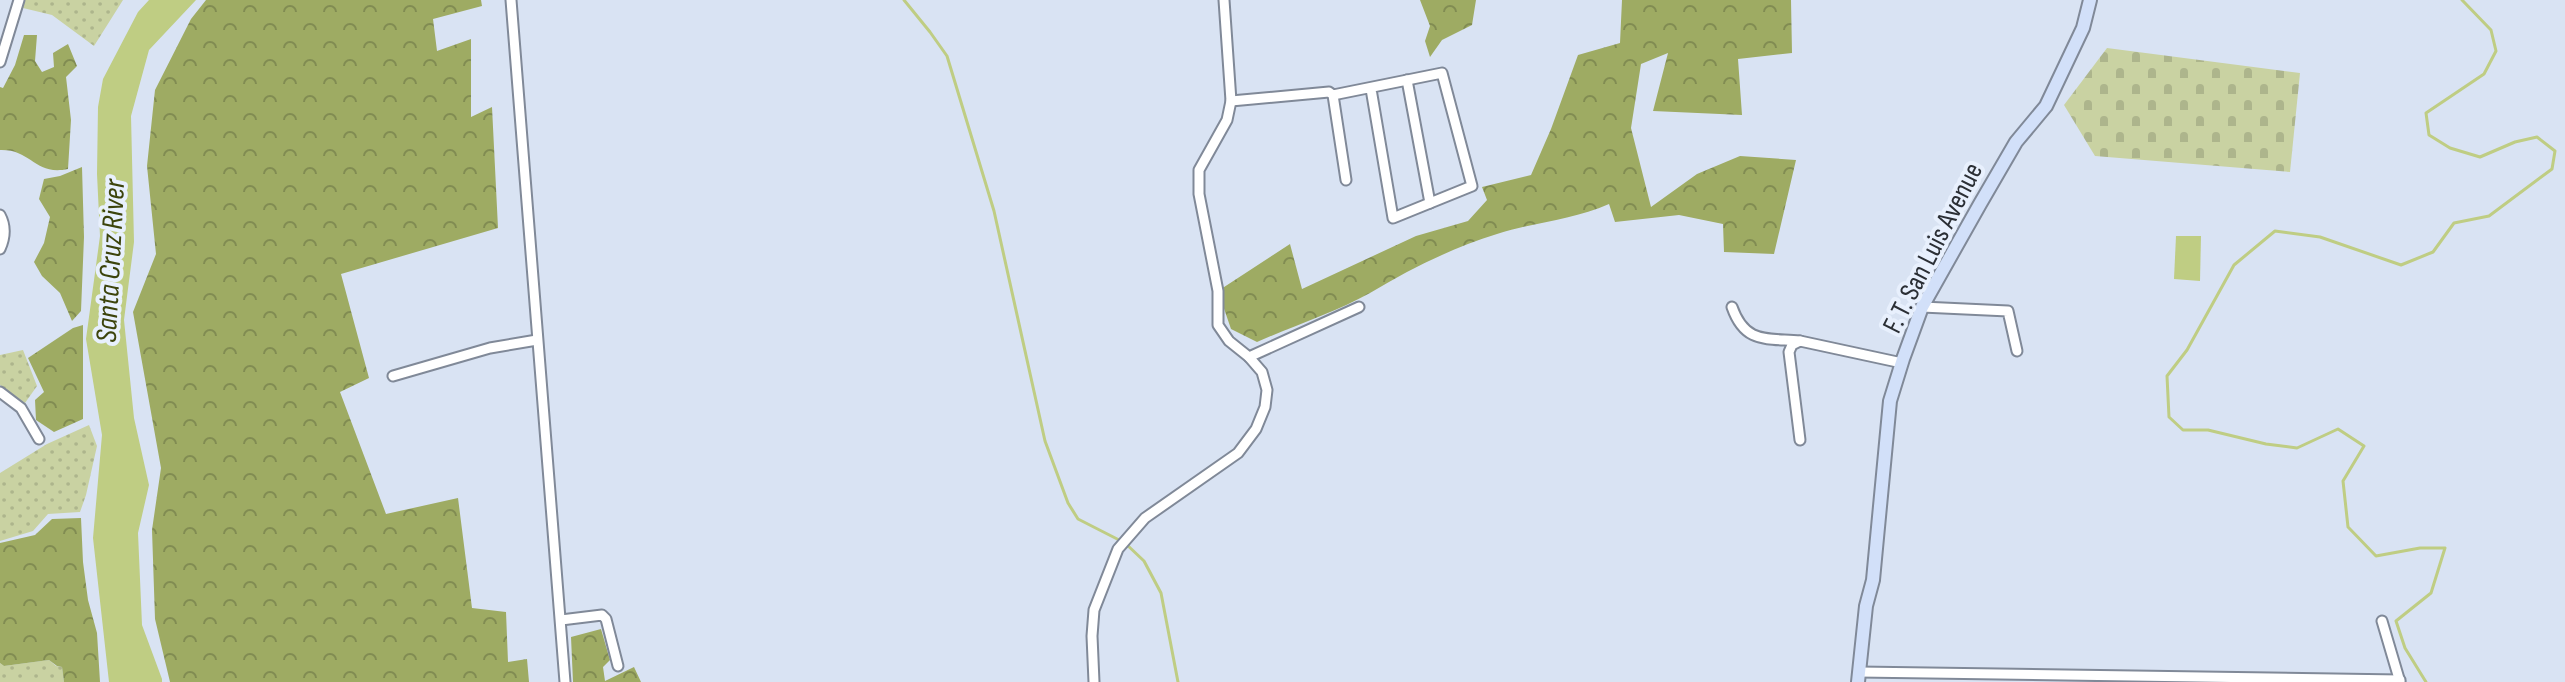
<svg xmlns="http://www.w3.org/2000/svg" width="2565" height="682" font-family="'Sofia Sans Condensed',sans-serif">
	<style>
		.green { fill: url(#green-dots) }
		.forest { fill: url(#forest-crowns) }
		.cemetery { fill: url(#cemetery-stones) }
		.water { fill: #bfcd83 }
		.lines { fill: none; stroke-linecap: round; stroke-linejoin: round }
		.stream { stroke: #bfcd83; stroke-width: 3 }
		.street-casing { stroke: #808998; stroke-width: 13 }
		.secondary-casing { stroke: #808998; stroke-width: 16 }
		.street { stroke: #fff; stroke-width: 9 }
		.secondary { stroke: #d2e0f9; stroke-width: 12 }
		.labels { text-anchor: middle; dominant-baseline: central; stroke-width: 8; stroke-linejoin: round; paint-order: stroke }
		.street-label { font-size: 28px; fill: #2b2f35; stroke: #e8f0fd }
		.water-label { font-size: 30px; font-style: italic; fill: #3c440c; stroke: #e8f0fd }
	</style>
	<defs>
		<pattern id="green-dots" width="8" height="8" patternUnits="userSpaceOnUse" patternTransform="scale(2)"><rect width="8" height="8" fill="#c9d2a2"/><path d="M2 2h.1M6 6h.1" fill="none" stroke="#adb58c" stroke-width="1.8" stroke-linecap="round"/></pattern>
		<pattern id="forest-crowns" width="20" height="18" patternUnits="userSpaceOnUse" patternTransform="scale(2)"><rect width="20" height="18" fill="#9eab63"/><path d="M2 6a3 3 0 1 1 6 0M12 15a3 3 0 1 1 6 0" fill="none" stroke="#818c52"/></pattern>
		<pattern id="cemetery-stones" width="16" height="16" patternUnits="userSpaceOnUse" patternTransform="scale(2)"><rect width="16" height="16" fill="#c9d2a2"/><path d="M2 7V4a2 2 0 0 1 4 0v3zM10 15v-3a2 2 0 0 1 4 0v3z" fill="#adb58c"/></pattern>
	</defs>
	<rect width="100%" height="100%" fill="#d9e3f3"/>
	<g class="green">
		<polygon points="24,0 123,0 94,46 52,15 23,8"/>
		<polygon points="23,350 37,386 25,403 0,385 0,355"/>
		<polygon points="89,425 97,446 86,495 80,512 48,514 33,531 0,541 0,473 47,444"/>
		<polygon points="49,660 56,666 62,667 64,682 0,682 0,663 4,666"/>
	</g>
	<g class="forest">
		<polygon points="206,0 481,0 482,6 433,19 437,51 471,39 471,117 492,107 498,228 341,274 369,378 340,392 386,514 458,498 472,608 506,612 508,662 527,659 529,682 170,682 155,619 152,530 161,468 133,312 156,254 147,166 155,90 191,19"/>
		<polygon points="1420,0 1476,0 1472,25 1442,40 1430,57 1425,41 1430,26"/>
		<path d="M 1622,0 L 1791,0 L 1792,53 L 1738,59 L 1742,115 L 1653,111 L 1668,53 L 1641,64 L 1631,128 L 1651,207 L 1697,174 L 1740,156 L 1796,160 L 1774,254 L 1724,252 L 1723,224 L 1679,215 L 1615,222 L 1609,204 C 1573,220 1534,222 1497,234 C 1452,248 1410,269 1370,293 C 1336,312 1293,326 1257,342 L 1231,329 L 1218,291 L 1290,244 L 1302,289 L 1416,236 L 1468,221 L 1487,200 L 1482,187 L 1531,175 L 1551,129 L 1578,55 L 1620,43 Z"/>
		<path d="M 24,35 L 37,35 L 35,61 L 42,72 L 54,67 L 53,53 L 68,44 L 77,66 L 66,77 L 71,120 L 68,169 C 34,176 32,149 0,150 L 0,87 L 3,88 L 15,65 Z"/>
		<polygon points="82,167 84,237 81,311 72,321 60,293 42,276 34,262 44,243 50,217 39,199 44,179 60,176"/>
		<polygon points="83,325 83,419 54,432 36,420 35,400 44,392 28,358 73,328"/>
		<polygon points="81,518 83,562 88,600 97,633 100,682 64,682 62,667 57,666 49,660 4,666 0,663 0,543 35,535 52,519"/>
		<polygon points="601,629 610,660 603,667 605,681 634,667 641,682 573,682 571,637"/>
	</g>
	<polygon class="cemetery" points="2107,48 2300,73 2290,172 2095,156 2064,105"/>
	<g class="water">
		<polygon points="149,0 196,0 149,50 131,116 134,242 124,320 134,418 149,485 138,533 142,625 162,679 162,682 109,682 93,538 102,435 86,339 100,236 97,174 98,107 103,79 138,12"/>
		<polygon points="2176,236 2201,236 2200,281 2174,279"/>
	</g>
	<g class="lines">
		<g class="stream">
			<polyline points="904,0 930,32 947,56 994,211 1045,441 1068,503 1078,519 1125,543 1144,561 1161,593 1178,682"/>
			<polyline points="2426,682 2405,648 2396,621 2431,593 2445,548 2420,548 2376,556 2348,527 2343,481 2364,446 2338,429 2297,448 2266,444 2208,430 2183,430 2169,417 2167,376 2187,350 2234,265 2275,231 2320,237 2401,265 2433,252 2454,223 2489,216 2552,169 2555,151 2537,137 2515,142 2480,157 2450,148 2429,135 2426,113 2484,74 2496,51 2491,30 2462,0"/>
		</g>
		<g class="street-casing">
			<g id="street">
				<polyline points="511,0 565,682"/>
				<polyline points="0,62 19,0"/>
				<polyline points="1407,80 1430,203"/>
				<polyline points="1333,95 1442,73 1472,186 1393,218 1371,89"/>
				<polyline points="1231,101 1329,92 1333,95 1346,180"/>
				<path d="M 0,215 C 6,226 5,238 0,249"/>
				<path d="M 1732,307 C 1745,344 1766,338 1800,341"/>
				<polyline points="1922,307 2008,311 2017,351"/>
				<polyline points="1249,357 1359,307"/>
				<polyline points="393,376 490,348 537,340"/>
				<polyline points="0,392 21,408 39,439"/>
				<polyline points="1800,440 1789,352 1792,345 1800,341 1902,363"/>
				<polyline points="561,620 602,615 606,619 618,666"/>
				<polyline points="2382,621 2400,682"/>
				<polyline points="1859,672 2400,680"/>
				<polyline points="1094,682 1092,636 1094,610 1118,549 1145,518 1238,453 1256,429 1265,407 1267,390 1262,372 1249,357 1229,341 1218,325 1218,291 1199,194 1199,170 1227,120 1231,101 1224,0"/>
			</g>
		</g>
		<g class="secondary-casing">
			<polyline id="secondary" points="1858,682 1866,606 1873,580 1890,401 1903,359 1922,307 1980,204 2016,142 2046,106 2083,28 2090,0"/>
		</g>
		<use href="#street" class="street"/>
		<use href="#secondary" class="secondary"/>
	</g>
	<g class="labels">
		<g class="street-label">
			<text transform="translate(1933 248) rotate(-63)">F. T. San Luis Avenue</text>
		</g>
		<g class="water-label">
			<text transform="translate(111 261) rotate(-87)">Santa Cruz River</text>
		</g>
	</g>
</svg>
